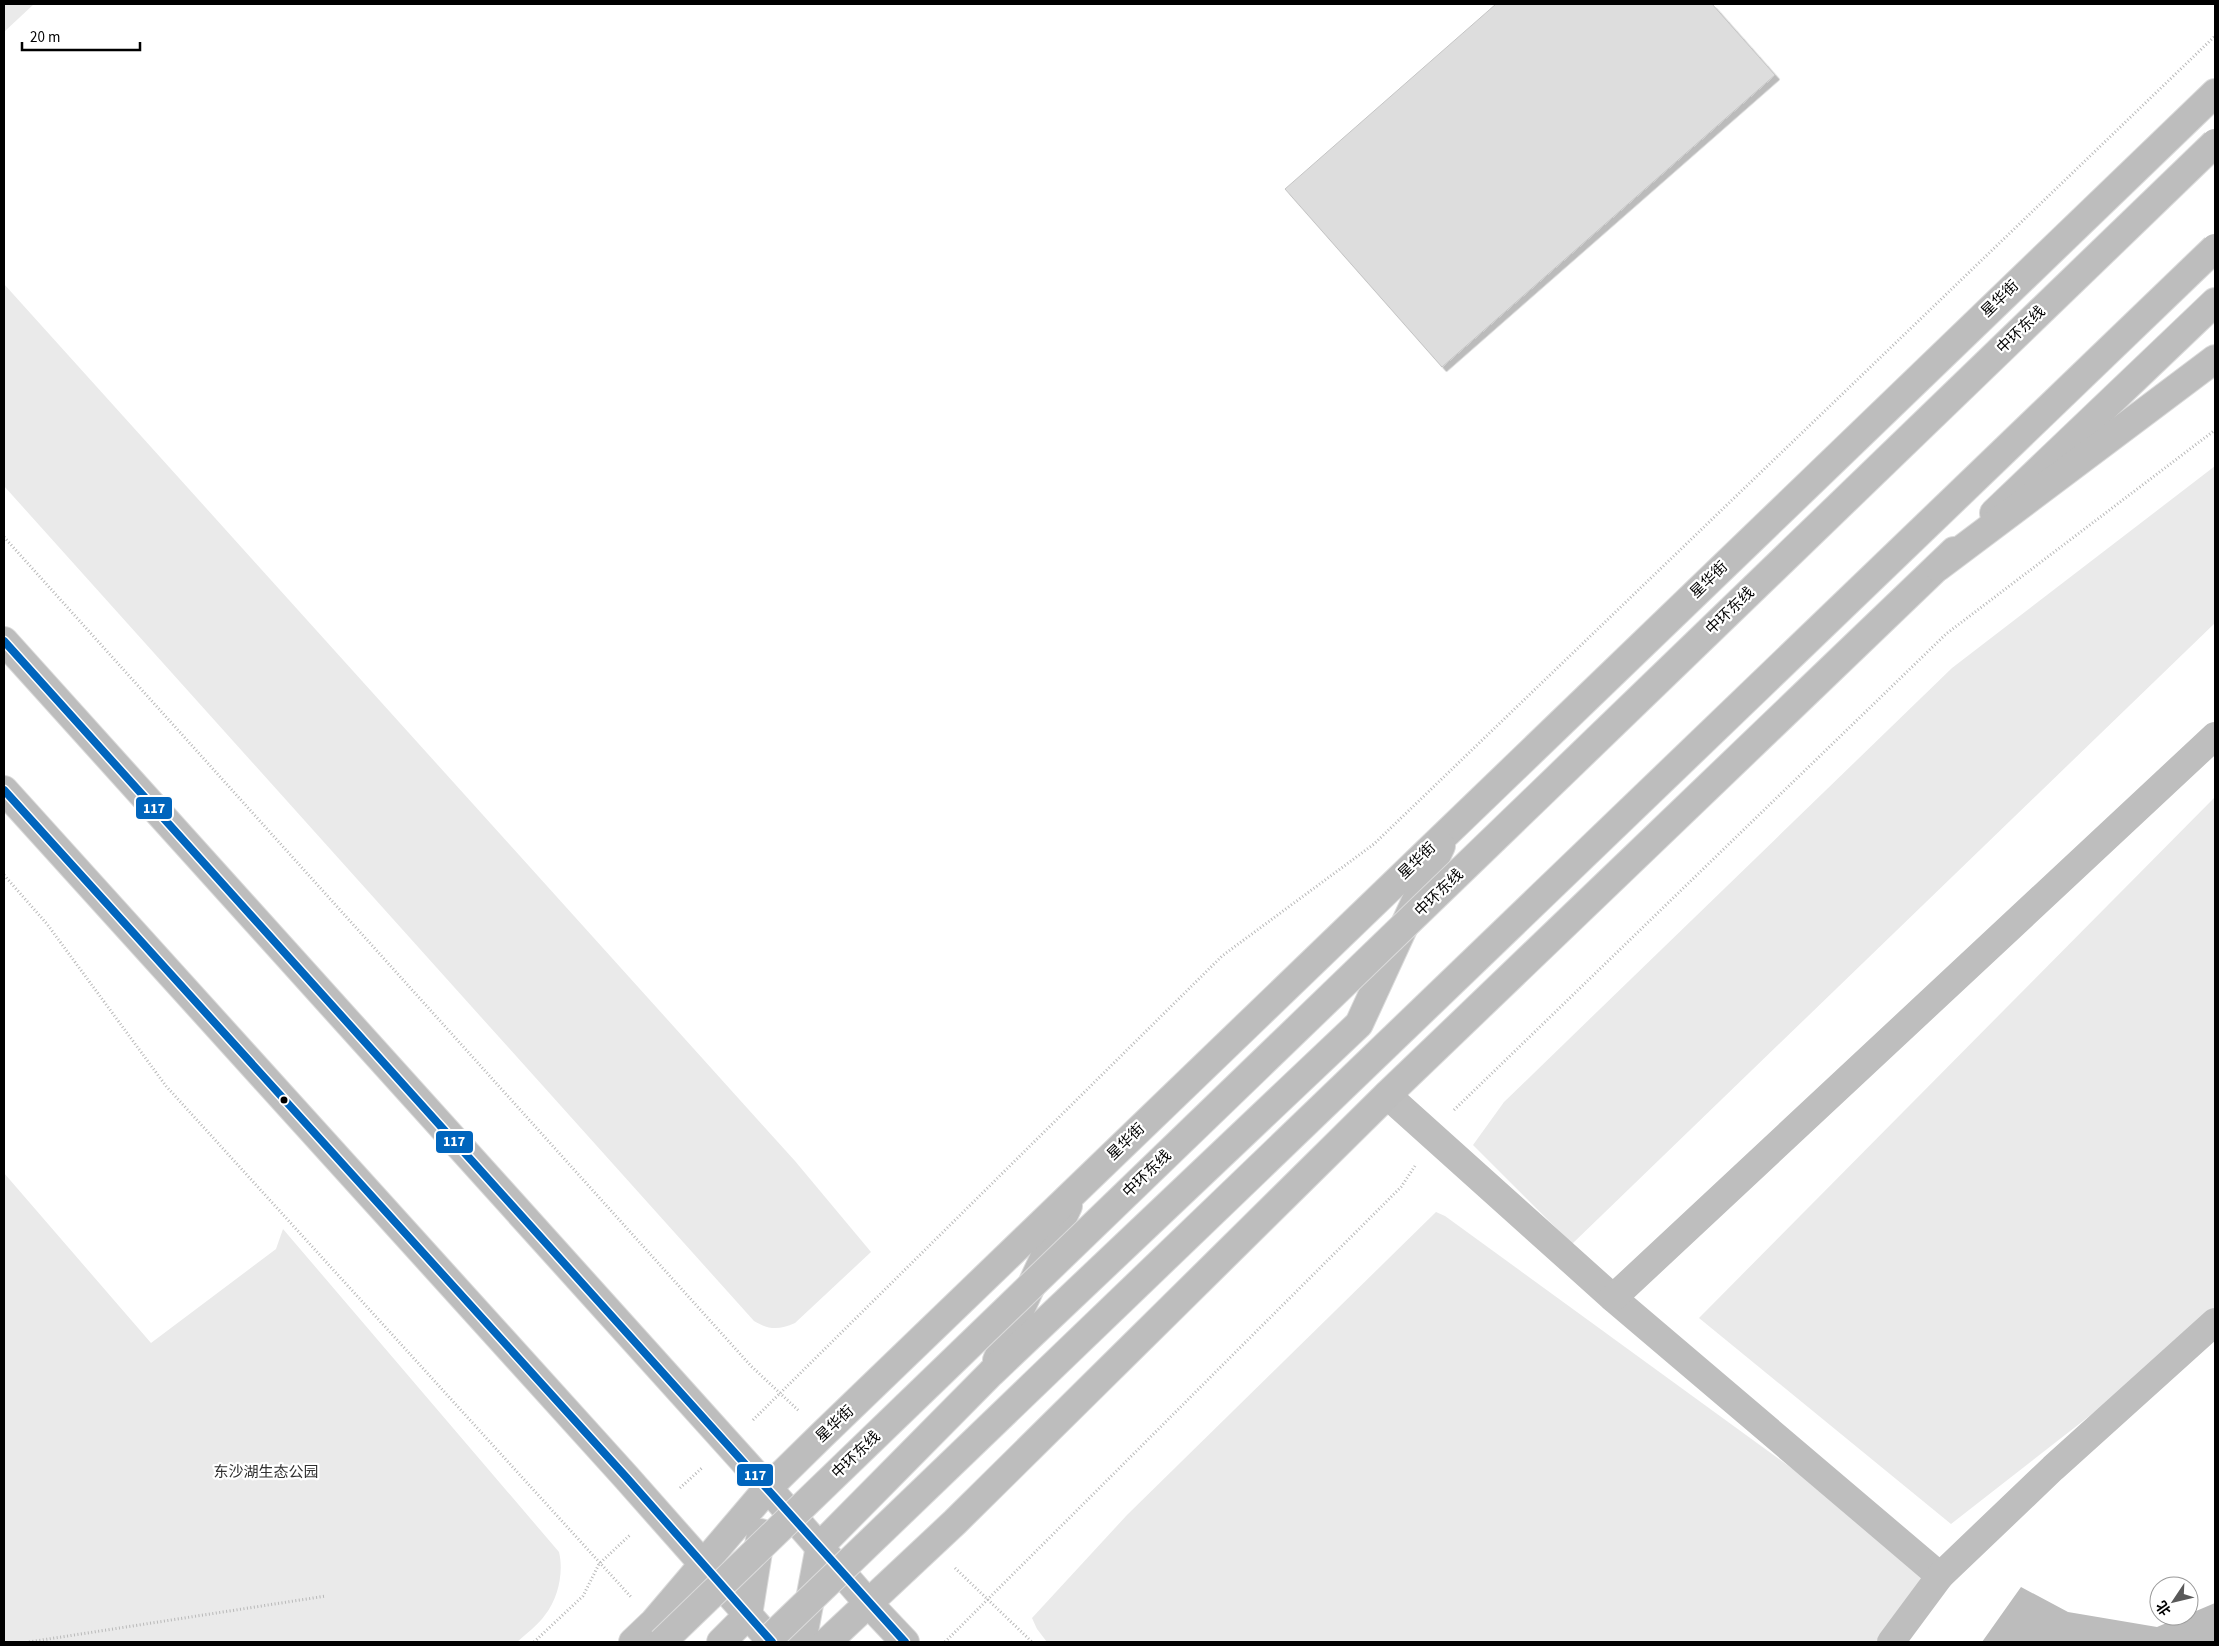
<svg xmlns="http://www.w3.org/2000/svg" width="2219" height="1646" font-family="'Source Sans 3','Noto Sans SC',sans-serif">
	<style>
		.green { fill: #eaeaea }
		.water { fill: #bcbcbc }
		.building { fill: #ddd; stroke: #c5c5c5; filter: url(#shadow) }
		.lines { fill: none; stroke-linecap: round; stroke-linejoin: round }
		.major-casing { stroke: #dbdbdb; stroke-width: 30 }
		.highway-casing { stroke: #dbdbdb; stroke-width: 30 }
		.path { stroke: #b8b8b8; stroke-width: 3; stroke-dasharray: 1 2.5; stroke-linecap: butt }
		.minor { stroke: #bebebe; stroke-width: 28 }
		.major { stroke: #bdbdbd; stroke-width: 28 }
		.highway { stroke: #bdbdbd; stroke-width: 28 }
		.highway-bridge-casing { stroke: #dbdbdb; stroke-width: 30; stroke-linecap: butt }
		.highway-bridge { stroke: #bdbdbd; stroke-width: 28 }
		.bus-1-casing { stroke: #fff; stroke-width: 11 }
		.bus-1 { stroke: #0065bd; stroke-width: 8 }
		.bus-dot { fill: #000; stroke: #fff; stroke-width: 2 }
		.labels { text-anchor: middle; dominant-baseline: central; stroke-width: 4.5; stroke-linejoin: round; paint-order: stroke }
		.street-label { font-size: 15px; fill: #000; stroke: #fff }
		.park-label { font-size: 15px; fill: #303030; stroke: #fff }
		.line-badge { stroke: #fff; stroke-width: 2 }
		.badge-label { font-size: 14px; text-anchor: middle; font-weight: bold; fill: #fff }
	</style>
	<defs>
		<filter id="shadow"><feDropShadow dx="4.5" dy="4.5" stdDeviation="0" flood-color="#0004"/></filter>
	</defs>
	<rect width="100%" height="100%" fill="#fff"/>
	<g class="green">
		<polygon points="4,4 34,4 4,32"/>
		<path d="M 4,284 L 795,1161 L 871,1252 L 795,1323 C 779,1330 769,1330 754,1321 L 4,486 Z"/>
		<polygon points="2215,466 2215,623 1572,1244 1473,1145 1504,1102 1952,668"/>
		<polygon points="2215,797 2215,1318 1951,1524 1699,1318"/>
		<path d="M 4,1173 L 151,1343 L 276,1249 L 283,1229 L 559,1552 C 564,1572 558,1599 545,1615 C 538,1625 526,1634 517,1642 L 4,1642 Z"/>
		<polygon points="1436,1212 1445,1216 1940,1576 1891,1642 1047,1642 1037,1629 1032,1618 1127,1515"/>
	</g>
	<polygon class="water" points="2021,1587 2068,1612 2157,1627 2183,1616 2189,1616 2189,1614 2215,1603 2215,1642 1982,1642"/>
	<polygon class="building" points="1496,4 1712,4 1775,75 1442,367 1285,189"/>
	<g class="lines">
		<g class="major-casing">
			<g id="major">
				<polyline points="1994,513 2215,302"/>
				<polyline points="4,641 768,1488 869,1604 905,1642"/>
				<polyline points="4,790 626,1477 772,1642"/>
				<polyline points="997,1360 1068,1206"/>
				<polyline points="633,1642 654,1622 768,1488 822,1435 2215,93"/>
				<polyline points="721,1642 748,1615 761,1533"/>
				<polyline points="802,1642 820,1546 991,1373 1359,1024 1441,846"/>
				<polyline points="827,1642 955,1522 1387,1095 1954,551"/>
			</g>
		</g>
		<g class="highway-casing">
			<polyline id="highway" points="1938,567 2215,359"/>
		</g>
		<g class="path">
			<polyline points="4,537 751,1366 799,1411"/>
			<polyline points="4,875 47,924 166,1086 631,1597"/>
			<polyline points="1454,1110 1946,634 2215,430"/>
			<polyline points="753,1420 1222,956 1374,844 2215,36"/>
			<polyline points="680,1488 703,1467"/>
			<polyline points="955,1568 1032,1642"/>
			<polyline points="29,1642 326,1596"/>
			<polyline points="534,1642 583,1596 599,1564 630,1535"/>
			<polyline points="945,1642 1401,1187 1415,1166"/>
		</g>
		<g class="minor">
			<polyline points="1387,1095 1613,1298 1940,1576"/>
			<polyline points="1613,1298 2215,736"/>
			<polyline points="1891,1642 1940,1576 2053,1468 2215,1322"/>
		</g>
		<use href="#major" class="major"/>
		<use href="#highway" class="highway"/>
		<g class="highway-bridge-casing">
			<g id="highway-bridge">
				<polyline points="662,1642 2215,143"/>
				<polyline points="766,1642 2215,248"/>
			</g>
		</g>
		<use href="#highway-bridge" class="highway-bridge"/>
		<g class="bus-1-casing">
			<g id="bus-1">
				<polyline points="4,641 905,1642"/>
				<polyline points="4,790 626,1477 772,1642"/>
			</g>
		</g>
		<use href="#bus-1" class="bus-1"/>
	</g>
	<circle class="bus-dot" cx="284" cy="1100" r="4.5"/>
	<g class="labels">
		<g class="street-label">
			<text transform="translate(2000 299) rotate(-44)">星华街</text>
			<text transform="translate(2021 330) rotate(-44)">中环东线</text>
			<text transform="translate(1709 580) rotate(-44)">星华街</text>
			<text transform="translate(1730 611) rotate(-44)">中环东线</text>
			<text transform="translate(1417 861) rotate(-44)">星华街</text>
			<text transform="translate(1439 893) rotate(-44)">中环东线</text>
			<text transform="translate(1126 1142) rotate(-44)">星华街</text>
			<text transform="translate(1147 1174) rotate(-44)">中环东线</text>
			<text transform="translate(835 1424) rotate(-43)">星华街</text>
			<text transform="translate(856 1455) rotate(-44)">中环东线</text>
		</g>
		<g class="park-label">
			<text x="266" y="1472">东沙湖生态公园</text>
		</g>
	</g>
	<g class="line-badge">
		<rect x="135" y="796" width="38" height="24" rx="5" fill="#0065bd"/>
		<rect x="435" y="1130" width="39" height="24" rx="5" fill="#0065bd"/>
		<rect x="736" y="1463" width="38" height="24" rx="5" fill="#0065bd"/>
	</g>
	<g class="badge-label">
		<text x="154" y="813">117</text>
		<text x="454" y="1146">117</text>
		<text x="755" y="1480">117</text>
	</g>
	<rect width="2219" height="1646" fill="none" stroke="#000000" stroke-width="10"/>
	<g transform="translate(2174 1601) rotate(235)"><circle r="24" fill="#ffffff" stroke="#999999"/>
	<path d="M0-4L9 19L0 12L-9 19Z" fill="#595959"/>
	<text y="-8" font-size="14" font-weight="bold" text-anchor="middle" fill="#000000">北</text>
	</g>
	<path d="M22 42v8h118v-8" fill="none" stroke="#000000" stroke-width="2.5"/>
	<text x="30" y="42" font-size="15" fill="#000000" stroke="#ffffff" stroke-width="4" paint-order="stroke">20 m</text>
</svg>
